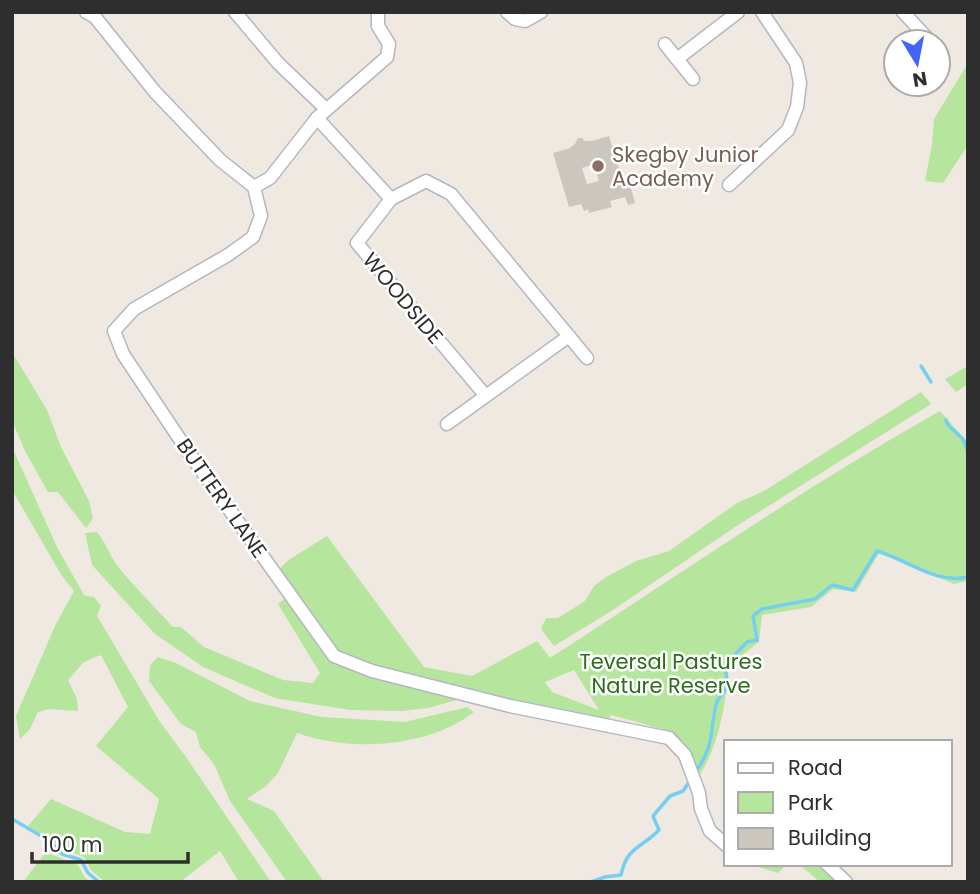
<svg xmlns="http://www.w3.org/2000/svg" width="980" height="894" font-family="Poppins,sans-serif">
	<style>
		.green { fill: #b6e59e; fill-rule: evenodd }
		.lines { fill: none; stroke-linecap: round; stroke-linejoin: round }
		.stream { stroke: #75cff0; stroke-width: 3.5 }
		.building { fill: #cbc7bf; fill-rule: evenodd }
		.street-casing { stroke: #b4b7c1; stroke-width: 15 }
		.street { stroke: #fff; stroke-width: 12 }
		.education-dot { fill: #8d6e63; stroke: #fff; stroke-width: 2.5 }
		.labels { text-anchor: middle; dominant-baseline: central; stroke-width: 5; stroke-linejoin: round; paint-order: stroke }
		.education-label { font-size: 21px; fill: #785e54; stroke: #fff; text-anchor: start }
		.street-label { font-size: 21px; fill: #2e2e2e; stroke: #fff }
		.park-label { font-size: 21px; fill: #2c6e1b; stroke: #fff }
	</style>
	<rect width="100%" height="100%" fill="#efe9e1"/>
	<g class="green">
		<polygon points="968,63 968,145 943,183 925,181 932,145 934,119"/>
		<polygon points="12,352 47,410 61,447 89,501 93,518 86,528 58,492 48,492 26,453 12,421"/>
		<polygon points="968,366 968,384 956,392 945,379"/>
		<polygon points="921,392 931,404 735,527 613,610 554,646 541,629 546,618 558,618 585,601 594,586 606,577 636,561 669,551 737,503 764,491"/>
		<path d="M 940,411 L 968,443 L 968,581 L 954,584 L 879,553 L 856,592 L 833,589 L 811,607 L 762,615 L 759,642 L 727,667 C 728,699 718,748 700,774 L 691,753 L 673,732 L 611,715 L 608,720 L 505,701 L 480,692 L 372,668 L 335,653 L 279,569 L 290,559 L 327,536 L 424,667 L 472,676 L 537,641 L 550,658 C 679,575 806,486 940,411 ZM 574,670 L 599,710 L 552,692 L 545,682 Z"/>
		<path d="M 12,447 L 57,547 L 84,595 L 94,597 L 101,606 L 97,616 L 160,722 L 186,757 L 271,882 L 239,882 L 220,851 L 180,882 L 105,882 L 91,870 L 84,857 C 63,850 48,837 28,826 L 51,799 L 125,832 L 150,834 L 159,799 L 96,746 L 128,707 L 101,655 L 84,662 L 68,680 L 77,699 L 78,711 L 49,709 L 38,712 L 30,729 L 20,739 L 16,716 L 55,626 L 74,591 L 62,576 L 12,490 Z"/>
		<path d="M 97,532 C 106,542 109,555 117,565 C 134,587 155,607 173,627 L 181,627 L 204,647 L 283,680 L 313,683 L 320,673 L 278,604 L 287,597 L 318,647 L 337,662 L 464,698 L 428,708 L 402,711 L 350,710 L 275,698 L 249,687 L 203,667 L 155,634 L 92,565 L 85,533 Z"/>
		<path d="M 158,657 L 176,663 L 250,701 L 322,717 L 405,722 L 467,707 L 474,712 C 428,748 350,752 297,733 L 278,773 L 266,786 L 247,799 L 274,811 L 324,882 L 287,882 L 230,801 L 214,764 L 200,747 L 196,732 L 181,724 L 149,681 L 150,665 Z"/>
		<polygon points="46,852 78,865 84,876 90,882 23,882"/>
		<polygon points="749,864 820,864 838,882 820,882 801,866 787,864 778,873"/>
	</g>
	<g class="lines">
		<g class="stream">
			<polyline points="921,366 931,382"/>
			<polyline points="946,420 948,425 963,439 968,451"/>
			<path d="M 695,773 C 715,744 709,736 716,705 C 717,699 720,697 724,692 C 729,685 726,672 725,665 L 747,642 L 757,640 L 753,616 L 762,609 L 815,599 L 832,585 L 853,590 L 877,551 C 906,559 937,585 968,577"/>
			<polyline points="12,819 50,841 62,854 81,860 88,873 99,882"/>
			<path d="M 591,882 L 605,877 L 621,875 C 627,846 642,848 659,830 L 653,816 L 670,796 L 683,791 L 691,779"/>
		</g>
	</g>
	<g class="building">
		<path d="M 609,136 L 623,182 L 629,181 L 635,203 L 628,205 L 625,197 L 610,201 L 612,207 L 589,213 L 588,209 L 584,211 L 581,204 L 569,207 L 553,153 L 570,148 L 575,144 L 578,138 L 582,138 L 585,141 L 592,141 ZM 594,164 L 599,181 L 587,184 L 582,168 Z"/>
		<polygon points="685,171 688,182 667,187 665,176"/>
	</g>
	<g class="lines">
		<g class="street-casing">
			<g id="street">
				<polyline points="86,12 95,17 155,92 220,160 254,187 261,216 253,237 228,255 134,309 114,331 123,354 189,453 334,656 372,671 510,706 669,738 685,755 699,793 701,809 710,831 726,845"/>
				<polyline points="235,12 278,63 326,109"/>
				<polyline points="507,12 515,19 525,21 541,12"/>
				<polyline points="903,12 929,40"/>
				<polyline points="665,44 677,59"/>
				<polyline points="693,79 677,59 738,12"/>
				<polyline points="317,118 391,199"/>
				<polyline points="729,185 788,130 797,107 800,83 796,63 762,12"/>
				<polyline points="254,187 270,178 317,118 387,57 389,44 378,26 378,12"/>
				<polyline points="485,395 357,243 391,199 426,181 451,194 587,358"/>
				<polyline points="447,424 569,336"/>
				<polyline points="827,864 846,882"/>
			</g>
		</g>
		<use href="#street" class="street"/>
	</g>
	<circle class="education-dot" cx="598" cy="166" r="7"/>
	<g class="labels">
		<g class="education-label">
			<text x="612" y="154">Skegby Junior<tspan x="612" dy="24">Academy</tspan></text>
		</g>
		<g class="street-label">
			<text transform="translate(403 298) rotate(50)">WOODSIDE</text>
			<text transform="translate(222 498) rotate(55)">BUTTERY LANE</text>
		</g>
		<g class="park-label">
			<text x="671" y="661">Teversal Pastures<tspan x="671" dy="24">Nature Reserve</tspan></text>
		</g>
	</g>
	<rect width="980" height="894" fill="none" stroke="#2e2e2e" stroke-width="28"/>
	<rect x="724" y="740" width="228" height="126" fill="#ffffff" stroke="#ababab" stroke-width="2"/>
	<rect x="738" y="763" width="35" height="10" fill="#ffffff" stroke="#ababab" stroke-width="2"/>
	<text x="788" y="775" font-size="21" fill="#2e2e2e">Road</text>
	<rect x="738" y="792" width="35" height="21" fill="#b6e59e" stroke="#ababab" stroke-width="2"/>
	<text x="788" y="810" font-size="21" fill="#2e2e2e">Park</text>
	<rect x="738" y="828" width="35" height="21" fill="#cbc7bf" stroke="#ababab" stroke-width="2"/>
	<text x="788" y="845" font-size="21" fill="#2e2e2e">Building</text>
	<g transform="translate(917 63) rotate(170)"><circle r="33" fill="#ffffff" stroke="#ababab" stroke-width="2"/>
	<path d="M0-5L12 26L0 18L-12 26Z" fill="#4264fb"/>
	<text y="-10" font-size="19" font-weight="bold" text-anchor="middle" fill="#2e2e2e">N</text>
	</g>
	<path d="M32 852v10h156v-10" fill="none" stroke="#2e2e2e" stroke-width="3.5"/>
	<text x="42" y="852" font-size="21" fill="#2e2e2e" stroke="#ffffff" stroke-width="5" paint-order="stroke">100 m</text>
</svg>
